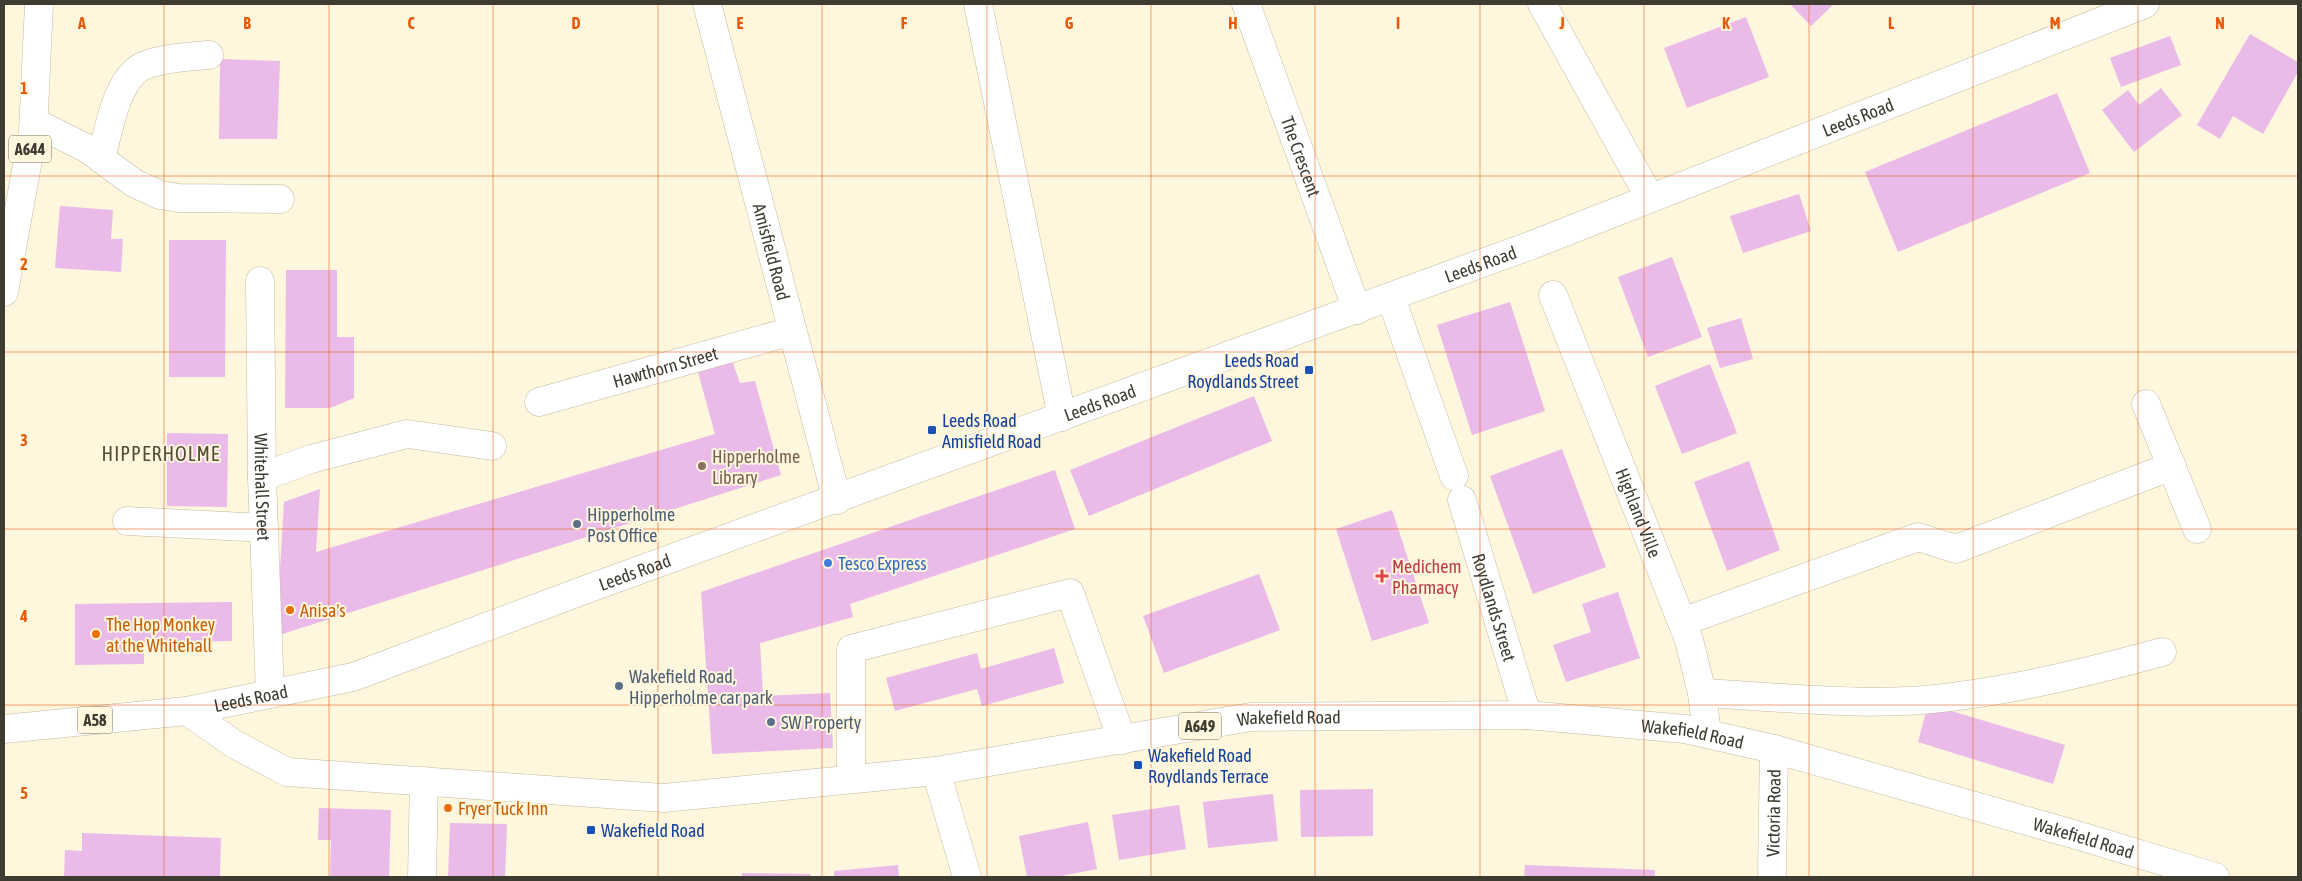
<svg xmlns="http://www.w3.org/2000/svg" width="2302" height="881" font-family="'Asap Condensed',sans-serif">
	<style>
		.building { fill: #eabae9 }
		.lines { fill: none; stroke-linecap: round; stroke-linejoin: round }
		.minor-casing { stroke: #c1baa2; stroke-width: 29 }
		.major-casing { stroke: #c1baa2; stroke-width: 29 }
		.highway-casing { stroke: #c1baa2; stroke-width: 29 }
		.minor { stroke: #fff; stroke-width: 28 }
		.major { stroke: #fff; stroke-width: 28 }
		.highway { stroke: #fff; stroke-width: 28 }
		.grid { fill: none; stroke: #e8590c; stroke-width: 1; stroke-opacity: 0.55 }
		.transit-dot { fill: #1a4fb4; stroke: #fef6dd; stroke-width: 2 }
		.education-dot { fill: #8d6e63; stroke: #fef6dd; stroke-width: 2 }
		.service-dot { fill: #5c6f8a; stroke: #fef6dd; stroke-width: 2 }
		.shop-dot { fill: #3f7fe0; stroke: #fef6dd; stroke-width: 2 }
		.health-dot { fill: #e0444e; stroke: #fef6dd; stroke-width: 2 }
		.food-dot { fill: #e8710a; stroke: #fef6dd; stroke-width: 2 }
		.labels { text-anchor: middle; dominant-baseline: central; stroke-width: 4; stroke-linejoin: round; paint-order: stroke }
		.shield { fill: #fef6dd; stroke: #787365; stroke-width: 1 }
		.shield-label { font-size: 16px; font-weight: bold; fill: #3e3b31 }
		.street-label { font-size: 18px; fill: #3e3b31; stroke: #fef6dd }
		.transit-label { font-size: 18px; fill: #164399; stroke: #fef6dd; text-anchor: start }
		.education-label { font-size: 18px; fill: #785e54; stroke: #fef6dd; text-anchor: start }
		.service-label { font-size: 18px; fill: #4e5e75; stroke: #fef6dd; text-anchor: start }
		.shop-label { font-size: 18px; fill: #366cbe; stroke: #fef6dd; text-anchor: start }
		.health-label { font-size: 18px; fill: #be3a42; stroke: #fef6dd; text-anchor: start }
		.food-label { font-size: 18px; fill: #c56008; stroke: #fef6dd; text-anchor: start }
		.quarter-label { font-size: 20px; letter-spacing: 1px; fill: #524b36; stroke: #fef6dd }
		.grid-label { font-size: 16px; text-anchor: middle; font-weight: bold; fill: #e8590c; stroke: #fef6dd; stroke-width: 4; stroke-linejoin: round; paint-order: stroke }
	</style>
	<rect width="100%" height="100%" fill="#fef6dd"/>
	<g class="building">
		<polygon points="1790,4 1834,4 1811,26"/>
		<polygon points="1746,17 1769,77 1687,108 1664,48"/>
		<polygon points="2250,34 2298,62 2298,72 2263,134 2233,116 2220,139 2197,125"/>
		<polygon points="2170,36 2181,65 2121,87 2110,58"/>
		<polygon points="220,59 280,61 277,139 219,139"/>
		<polygon points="2161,88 2182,115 2134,152 2102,110 2128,90 2139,105"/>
		<polygon points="2057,93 2090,173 1898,252 1865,172"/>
		<polygon points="1799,194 1811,231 1743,253 1730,216"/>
		<polygon points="60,206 113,210 111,239 123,239 121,272 55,268"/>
		<polygon points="169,240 226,240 225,377 169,377"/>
		<polygon points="1672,257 1702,337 1648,357 1618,277"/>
		<polygon points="286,270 337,270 337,337 354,337 354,398 330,408 285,408"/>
		<polygon points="1510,302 1545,411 1472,435 1437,325"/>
		<polygon points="1741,318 1753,359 1720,368 1707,328"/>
		<polygon points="730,355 740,383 755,381 781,475 276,636 284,502 320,489 316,552 715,434 696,365"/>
		<polygon points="1710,364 1737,433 1682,454 1655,386"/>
		<polygon points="1254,396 1272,441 1089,516 1070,470"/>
		<polygon points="167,433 228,434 227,507 167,506"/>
		<polygon points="1562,449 1606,567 1533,594 1490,476"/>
		<polygon points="1749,461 1780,550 1727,571 1694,482"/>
		<polygon points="1055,470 1075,529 850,604 853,617 760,643 763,696 830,693 833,748 712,754 701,592"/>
		<polygon points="1392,510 1429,623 1372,641 1336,529"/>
		<polygon points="1259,574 1280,630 1164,673 1143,616"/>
		<polygon points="1618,592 1640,658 1566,682 1553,645 1591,632 1582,604"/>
		<polygon points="232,602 232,641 144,643 144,664 75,665 75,604"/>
		<polygon points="1054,648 1064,683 982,706 977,689 895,711 886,678 977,653 981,669"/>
		<polygon points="1928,704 2065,745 2053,784 1918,742"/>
		<polygon points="1373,789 1373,836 1301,837 1300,790"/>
		<polygon points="1273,794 1278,841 1208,848 1203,802"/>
		<polygon points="1179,805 1186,849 1119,860 1112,815"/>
		<polygon points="319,808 391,810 389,877 330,877 331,840 318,840"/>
		<polygon points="1088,822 1097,869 1056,877 1027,877 1019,836"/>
		<polygon points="450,823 507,824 505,877 448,877"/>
		<polygon points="82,833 221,838 220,877 64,877 65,850 82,851"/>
		<polygon points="898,865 899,877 834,877 834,871"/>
		<polygon points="1525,865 1655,870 1655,877 1524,877"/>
		<polygon points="742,873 811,874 810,877 742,877"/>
	</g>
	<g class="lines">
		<g class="minor-casing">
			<g id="minor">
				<path id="s1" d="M 707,4 L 837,500"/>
				<polyline points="978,4 1062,417"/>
				<path id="s2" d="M 1246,4 L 1357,310"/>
				<polyline points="1542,4 1650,198"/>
				<polyline points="34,122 88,149 134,183 160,195 179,198 280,199"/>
				<path d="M 101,159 C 108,133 116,79 143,66 C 163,58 187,57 209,55"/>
				<path id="s3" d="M 260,281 L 262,477 L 270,694"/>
				<path id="s4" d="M 1553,295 L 1689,640 L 1702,693 L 1707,734"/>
				<polyline points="1391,298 1454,476"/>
				<path id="s5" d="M 539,402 L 792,331"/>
				<polyline points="2146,404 2197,529"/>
				<polyline points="262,477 311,459 407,434 492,446"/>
				<path id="s6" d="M 1462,500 L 1527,715"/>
				<polyline points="127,521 264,528"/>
				<polyline points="1682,622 1918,537 1956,549 2172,466"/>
				<path d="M 1702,693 C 1782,697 1872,708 1951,697 C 2023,688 2092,671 2162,652"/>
				<polyline points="936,771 967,877"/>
				<polyline points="851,779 851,649 1070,593 1122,740"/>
				<polyline points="422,877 424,781"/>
				<path id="s7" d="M 1772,877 L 1774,749"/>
			</g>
		</g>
		<g class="major-casing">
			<g id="major">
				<polyline points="4,292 33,132 39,4"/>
				<path id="s8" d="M 187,711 L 234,744 L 287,772 L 664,798 L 936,771 L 1251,717 L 1527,715 L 1685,729 L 1774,749 L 2080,836 L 2215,877"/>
			</g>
		</g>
		<g class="highway-casing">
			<g id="highway">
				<path id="s9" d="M 4,729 L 187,711 L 353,677 L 579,592 L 1532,245 L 2145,4"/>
			</g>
		</g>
		<use href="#minor" class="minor"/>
		<use href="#major" class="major"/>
		<use href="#highway" class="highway"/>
	</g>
	<path class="grid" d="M 164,4 L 164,877M 329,4 L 329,877M 493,4 L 493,877M 658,4 L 658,877M 822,4 L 822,877M 987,4 L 987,877M 1151,4 L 1151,877M 1315,4 L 1315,877M 1480,4 L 1480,877M 1644,4 L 1644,877M 1809,4 L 1809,877M 1973,4 L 1973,877M 2138,4 L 2138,877M 4,176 L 2298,176M 4,352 L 2298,352M 4,529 L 2298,529M 4,705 L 2298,705"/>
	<g class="transit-dot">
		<rect x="1304" y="365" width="10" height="10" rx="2.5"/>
		<rect x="927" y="425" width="10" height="10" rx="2.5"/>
		<rect x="1133" y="760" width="10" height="10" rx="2.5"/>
		<rect x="586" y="825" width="10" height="10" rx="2.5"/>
	</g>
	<circle class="education-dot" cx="702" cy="466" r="5"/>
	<g class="service-dot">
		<circle cx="577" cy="524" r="5"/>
		<circle cx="619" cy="686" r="5"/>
		<circle cx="771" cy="722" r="5"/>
	</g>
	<circle class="shop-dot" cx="828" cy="563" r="5"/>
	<path class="health-dot" d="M1379.5 568.5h5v5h5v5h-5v5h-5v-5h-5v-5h5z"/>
	<g class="food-dot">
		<circle cx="290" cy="610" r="5"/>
		<circle cx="96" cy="634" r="5"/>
		<circle cx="448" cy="808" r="5"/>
	</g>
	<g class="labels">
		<g class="shield">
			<rect x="9" y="135.5" width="42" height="27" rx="4"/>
			<rect x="77.5" y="706.5" width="35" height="27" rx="4"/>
			<rect x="1179" y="712.5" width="42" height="27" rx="4"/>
		</g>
		<g class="shield-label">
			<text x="30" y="149">A644</text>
			<text x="95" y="720">A58</text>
			<text x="1200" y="726">A649</text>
		</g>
		<g class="street-label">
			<text stroke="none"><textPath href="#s9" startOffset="1959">Leeds Road</textPath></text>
			<text stroke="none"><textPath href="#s2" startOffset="162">The Crescent</textPath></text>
			<text stroke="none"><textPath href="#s1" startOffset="256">Amisfield Road</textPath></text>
			<text stroke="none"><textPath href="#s9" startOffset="1554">Leeds Road</textPath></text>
			<text stroke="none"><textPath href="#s5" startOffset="131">Hawthorn Street</textPath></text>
			<text stroke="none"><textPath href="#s9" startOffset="1149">Leeds Road</textPath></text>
			<text stroke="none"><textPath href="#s3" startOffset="206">Whitehall Street</textPath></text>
			<text stroke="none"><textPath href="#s4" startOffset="234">Highland Ville</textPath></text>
			<text stroke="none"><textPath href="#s9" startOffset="654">Leeds Road</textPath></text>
			<text stroke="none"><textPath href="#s6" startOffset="112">Roydlands Street</textPath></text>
			<text stroke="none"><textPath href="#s9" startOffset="249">Leeds Road</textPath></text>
			<text stroke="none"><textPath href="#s8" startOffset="1126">Wakefield Road</textPath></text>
			<text stroke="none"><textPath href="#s8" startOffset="1531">Wakefield Road</textPath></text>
			<text stroke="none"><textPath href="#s7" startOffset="64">Victoria Road</textPath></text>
			<text stroke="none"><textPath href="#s8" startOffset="1936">Wakefield Road</textPath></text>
		</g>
		<g class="transit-label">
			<text x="1299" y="360" text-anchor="end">Leeds Road<tspan x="1299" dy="21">Roydlands Street</tspan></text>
			<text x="942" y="420">Leeds Road<tspan x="942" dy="21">Amisfield Road</tspan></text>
			<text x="1148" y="755">Wakefield Road<tspan x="1148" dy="21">Roydlands Terrace</tspan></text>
			<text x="601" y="830">Wakefield Road</text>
		</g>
		<g class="education-label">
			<text x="712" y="456">Hipperholme<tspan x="712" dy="21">Library</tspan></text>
		</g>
		<g class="service-label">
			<text x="587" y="514">Hipperholme<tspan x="587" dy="21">Post Office</tspan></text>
			<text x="629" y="676">Wakefield Road,<tspan x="629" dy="21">Hipperholme car park</tspan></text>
			<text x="781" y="722">SW Property</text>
		</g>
		<g class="shop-label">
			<text x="838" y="563">Tesco Express</text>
		</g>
		<g class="health-label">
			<text x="1392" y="566">Medichem<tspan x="1392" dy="21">Pharmacy</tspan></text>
		</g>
		<g class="food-label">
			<text x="300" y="610">Anisa's</text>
			<text x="106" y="624">The Hop Monkey<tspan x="106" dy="21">at the Whitehall</tspan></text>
			<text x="458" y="808">Fryer Tuck Inn</text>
		</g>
		<g class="quarter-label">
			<text x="161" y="453">HIPPERHOLME</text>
		</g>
	</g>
	<g class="grid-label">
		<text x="82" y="29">A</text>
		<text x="247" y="29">B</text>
		<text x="411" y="29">C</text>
		<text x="576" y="29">D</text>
		<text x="740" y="29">E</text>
		<text x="904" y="29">F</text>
		<text x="1069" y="29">G</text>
		<text x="1233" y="29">H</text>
		<text x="1398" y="29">I</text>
		<text x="1562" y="29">J</text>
		<text x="1726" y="29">K</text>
		<text x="1891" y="29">L</text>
		<text x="2055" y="29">M</text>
		<text x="2220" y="29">N</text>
		<text x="24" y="94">1</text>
		<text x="24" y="270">2</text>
		<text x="24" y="446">3</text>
		<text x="24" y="622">4</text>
		<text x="24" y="799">5</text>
	</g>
	<rect width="2302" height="881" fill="none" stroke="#3e3b31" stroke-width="10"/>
</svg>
